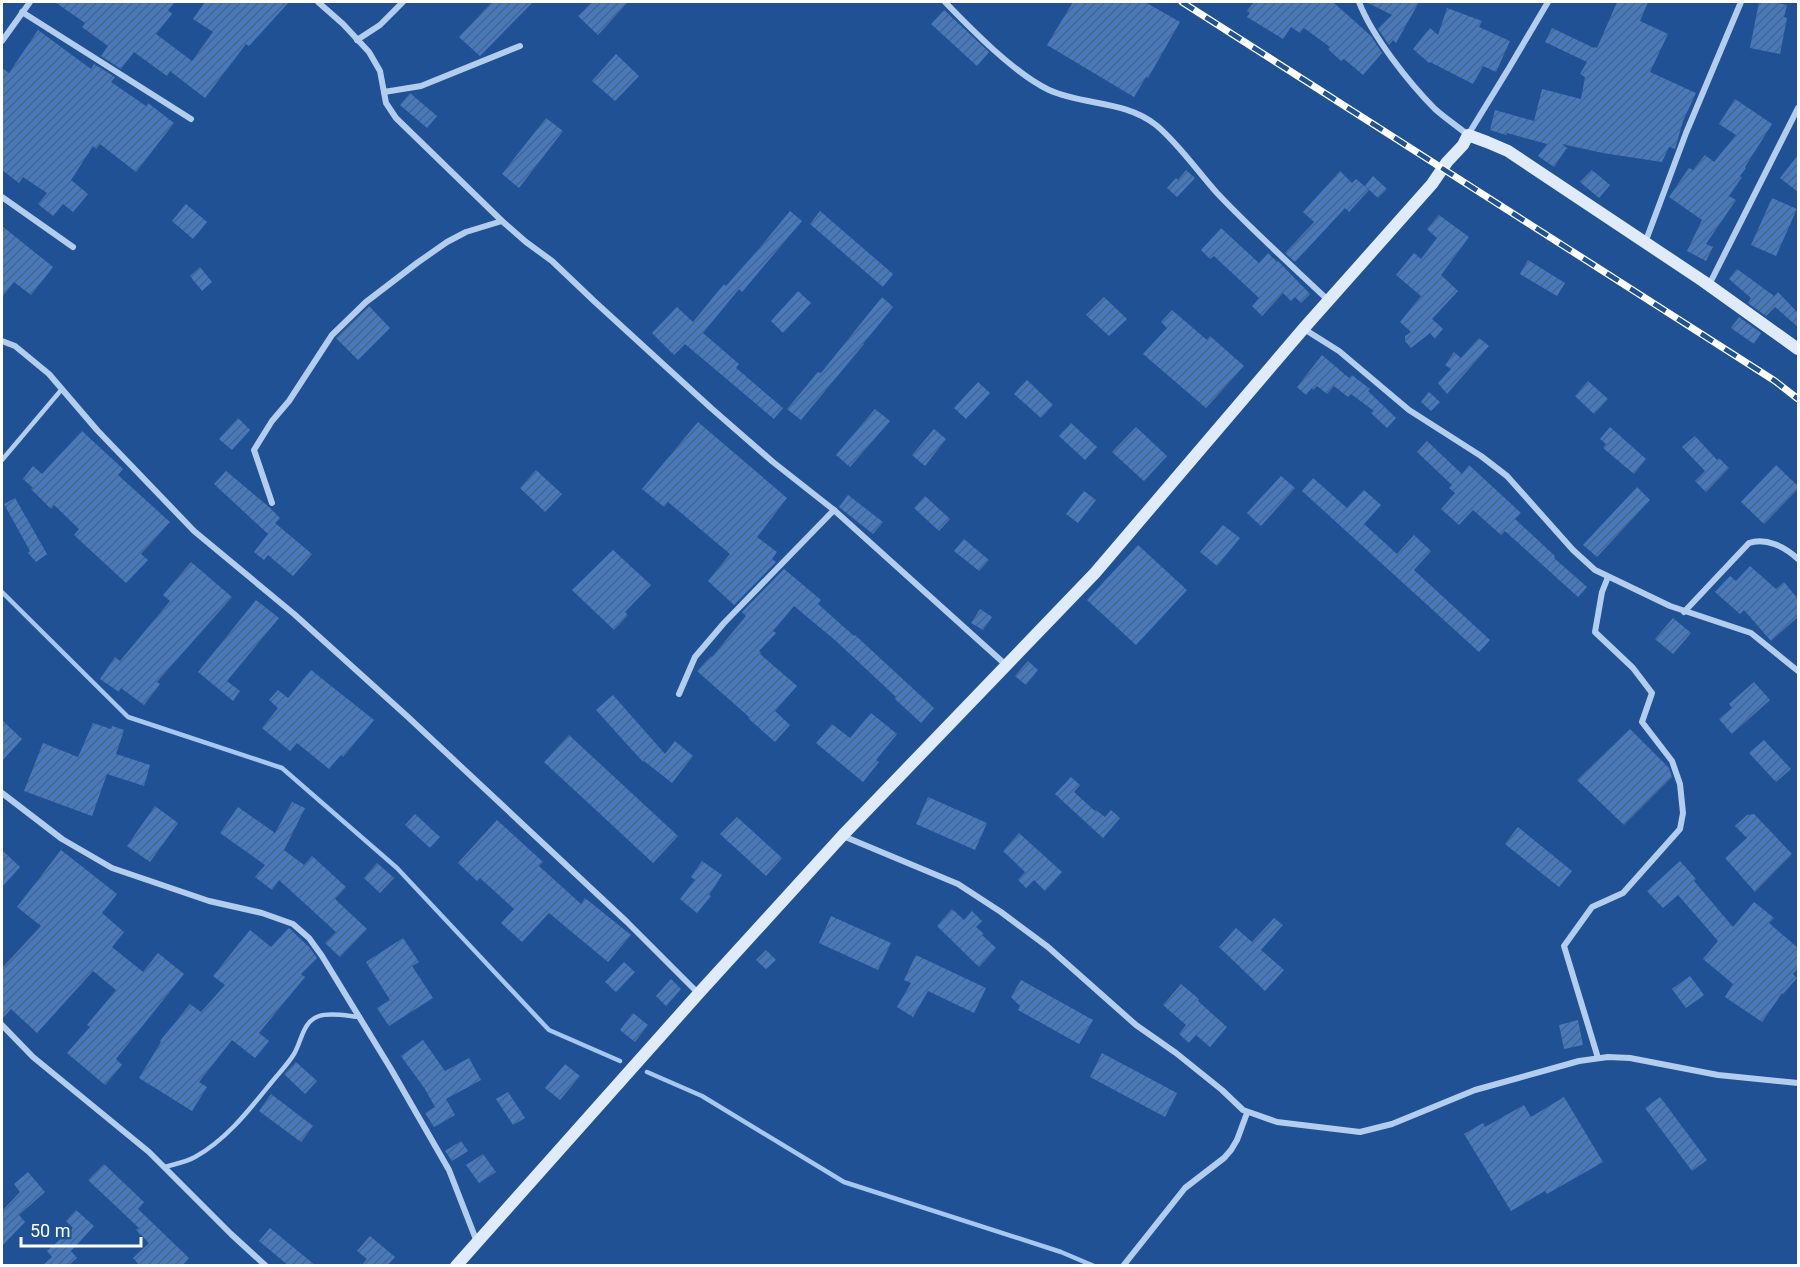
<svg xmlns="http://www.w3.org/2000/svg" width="1800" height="1267" font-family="Roboto,sans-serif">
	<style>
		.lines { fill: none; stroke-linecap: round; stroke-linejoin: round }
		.stream { stroke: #a6c7f0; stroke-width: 4.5 }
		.building { fill: url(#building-hatch) }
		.lane { stroke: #b2cdee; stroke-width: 4.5 }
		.street { stroke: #b2cdee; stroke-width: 6 }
		.secondary { stroke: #dfeafa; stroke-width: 12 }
		.rail-casing { stroke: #fff; stroke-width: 7 }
		.rail { stroke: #1f5194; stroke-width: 4.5; stroke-dasharray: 14; stroke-linecap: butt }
	</style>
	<defs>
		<pattern id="building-hatch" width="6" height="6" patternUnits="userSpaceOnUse" patternTransform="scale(1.5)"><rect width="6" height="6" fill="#487abb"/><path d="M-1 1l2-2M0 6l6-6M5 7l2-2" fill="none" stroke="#4a6589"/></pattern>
	</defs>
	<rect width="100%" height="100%" fill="#1f5194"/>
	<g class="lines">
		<g class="stream">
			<polyline points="2,592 128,717 282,768 397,868 549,1030 620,1061"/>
			<polyline points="647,1072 702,1096 844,1182 1061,1252 1094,1266"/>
		</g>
	</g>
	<g class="building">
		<polygon points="55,2 175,2 168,10 172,14 156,34 192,61 213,32 193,19 205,2 289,2 249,46 246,44 205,98 170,71 167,76 134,52 121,69 101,56 108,46 82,27 85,23"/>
		<polygon points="492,2 533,2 480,56 459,37"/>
		<polygon points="592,2 628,2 598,35 578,16"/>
		<polygon points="1073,2 1145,2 1180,22 1148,78 1146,77 1134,97 1047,45"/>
		<polygon points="1254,2 1333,2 1371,36 1382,53 1363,75 1344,59 1341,61 1328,49 1330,47 1304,28 1300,33 1291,27 1283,39 1247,17 1250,13 1247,11"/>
		<polygon points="1366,2 1419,2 1396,43 1393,40 1389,45 1378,29 1392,15"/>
		<polygon points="1617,2 1648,2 1640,21 1668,34 1650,72 1696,93 1683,121 1675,149 1669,147 1662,162 1603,153 1562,144 1568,149 1566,149 1554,167 1538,156 1547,144 1507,133 1506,135 1490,130 1495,110 1534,121 1542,89 1581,99 1585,77 1580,74 1587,62 1545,42 1552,28 1594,48 1595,47 1597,48"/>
		<polygon points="1759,2 1773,2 1787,5 1784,17 1787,18 1780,54 1750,48"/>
		<polygon points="1447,8 1482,21 1479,27 1510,41 1496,72 1483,66 1473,84 1430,62 1429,63 1413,49 1430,28 1438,35"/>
		<polygon points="944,10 989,52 977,66 931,24"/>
		<polygon points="38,30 91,69 94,64 115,77 111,82 146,106 148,103 174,123 136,172 100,144 96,149 93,146 71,180 88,194 73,212 63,204 53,216 38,204 47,193 23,177 19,183 2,170 2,68 9,73"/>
		<polygon points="616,54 639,76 615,101 592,81"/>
		<polygon points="410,93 437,116 427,128 400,105"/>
		<polygon points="1735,99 1772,124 1745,167 1746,168 1740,176 1742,177 1729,196 1736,200 1706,244 1713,247 1706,261 1687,251 1702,220 1669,197 1689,168 1693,170 1705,155 1714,162 1736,135 1719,124"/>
		<polygon points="546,118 563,131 519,188 502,174"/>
		<polygon points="1798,155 1798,192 1780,178"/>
		<polygon points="1186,170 1195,178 1177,197 1167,188 1176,178 1178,180"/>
		<polygon points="1592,170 1610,185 1599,198 1580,182"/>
		<polygon points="1340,171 1352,183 1356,179 1369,190 1349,212 1345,208 1295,262 1285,253 1314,222 1303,212"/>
		<polygon points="1373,176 1387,189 1378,198 1365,186"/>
		<polygon points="1772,198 1797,209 1776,256 1751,245"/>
		<polygon points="186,204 207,222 193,239 172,221"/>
		<polygon points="790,211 802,221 742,292 739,289 703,333 739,364 736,368 783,408 774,419 685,344 674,355 652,333 677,307 693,322 724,284 726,286 757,251"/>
		<polygon points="820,211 893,274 883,287 810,224"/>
		<polygon points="1439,215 1469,237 1441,275 1458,291 1432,319 1443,329 1435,339 1430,333 1411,348 1405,341 1405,336 1411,332 1400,322 1421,296 1396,275 1414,253 1421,259 1437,238 1427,229"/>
		<polygon points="2,226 53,267 31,295 14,282 2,297"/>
		<polygon points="1221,228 1259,263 1268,253 1277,262 1278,261 1310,294 1301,303 1295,297 1291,301 1283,293 1262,316 1252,306 1259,298 1214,256 1210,259 1201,250"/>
		<polygon points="1528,260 1565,283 1557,296 1520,274"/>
		<polygon points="200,267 212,282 202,291 190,276"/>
		<polygon points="1737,269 1774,296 1778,292 1798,313 1798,327 1775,307 1766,316 1748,303 1751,298 1729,279"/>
		<polygon points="798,291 811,303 783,333 771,321"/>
		<polygon points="882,297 893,307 863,344 864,344 801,420 787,409 818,372 821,373"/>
		<polygon points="1104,297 1127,319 1109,336 1086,315"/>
		<polygon points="369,306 390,328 358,360 336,338"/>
		<polygon points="1172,310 1207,340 1210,336 1244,366 1206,408 1143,354 1167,328 1161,322"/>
		<polygon points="1739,317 1761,333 1754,344 1731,328"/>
		<polygon points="1479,338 1489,346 1447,394 1438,383 1451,369 1445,365 1454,352 1461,358"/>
		<polygon points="1322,355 1349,378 1352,375 1370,389 1368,391 1396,418 1387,428 1371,413 1374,411 1351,394 1348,397 1334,386 1327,394 1317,386 1313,390 1312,388 1306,395 1297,387"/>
		<polygon points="1027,380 1053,405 1041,418 1014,394"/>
		<polygon points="1588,381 1608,399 1594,414 1575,396"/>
		<polygon points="978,382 990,393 966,419 954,408"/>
		<polygon points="1429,392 1440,402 1431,411 1421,402"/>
		<polygon points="875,409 890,421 850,467 836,455"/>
		<polygon points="238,418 250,430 232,450 219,439"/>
		<polygon points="698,422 787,498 757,537 777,552 772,559 776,562 734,605 708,581 730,554 668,502 664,507 642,489"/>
		<polygon points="1071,423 1097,447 1085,460 1059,436"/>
		<polygon points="1136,427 1167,456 1144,481 1112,452"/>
		<polygon points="1610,427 1646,459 1634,474 1603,448 1606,444 1600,439"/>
		<polygon points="934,429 946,439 925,466 912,455"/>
		<polygon points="82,431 123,469 118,475 170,522 141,554 148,560 126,583 74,535 79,529 54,505 51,509 31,489 33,488 23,479 33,466 42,474"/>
		<polygon points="1695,436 1717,460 1719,458 1729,468 1706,492 1695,481 1705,471 1682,447"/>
		<polygon points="1427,441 1462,474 1469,465 1521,513 1515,519 1555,556 1554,558 1587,587 1578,597 1505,531 1501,535 1473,510 1459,525 1441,509 1455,493 1449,488 1452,485 1417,452"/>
		<polygon points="1776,465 1798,486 1798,489 1764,524 1741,502"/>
		<polygon points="536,470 562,494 545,512 520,488"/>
		<polygon points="226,471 269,507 280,518 275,523 312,554 293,576 268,555 264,560 254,552 268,534 214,484"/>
		<polygon points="1281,476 1295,488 1261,526 1247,513"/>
		<polygon points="1313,478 1347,508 1364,490 1381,505 1364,524 1397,554 1414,535 1431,551 1414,570 1490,640 1479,652 1302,491"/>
		<polygon points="1637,487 1650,500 1597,557 1583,545"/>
		<polygon points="1084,491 1096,500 1078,523 1066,514"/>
		<polygon points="848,495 883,522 873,534 839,507"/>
		<polygon points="925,496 950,519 939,531 914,508"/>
		<polygon points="15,498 47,554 36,562 28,553 30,551 4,504"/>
		<polygon points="1223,525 1240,538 1217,566 1200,552"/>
		<polygon points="964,539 989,560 979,571 954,551"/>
		<polygon points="1138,545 1187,590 1136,645 1087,600"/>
		<polygon points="613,550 651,585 625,612 628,615 614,630 572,590"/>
		<polygon points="191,562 232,597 157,682 160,684 144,705 121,688 119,692 100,679 115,657 120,661 170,601 163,595"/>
		<polygon points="1750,566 1776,589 1784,582 1798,599 1798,617 1771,641 1744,610 1740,614 1715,592 1730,576 1736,581"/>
		<polygon points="784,569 821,600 818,604 854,636 855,635 934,708 921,723 895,699 896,697 836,641 794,606 773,631 776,633 759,651 761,653 760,654 797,686 775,711 790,725 775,742 748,718 749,717 697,671 711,656 712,657 746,616 742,612"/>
		<polygon points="256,600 279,618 227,681 240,691 233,701 198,672"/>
		<polygon points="980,609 992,617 983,630 971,623"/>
		<polygon points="1673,618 1691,633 1673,654 1655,639"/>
		<polygon points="1028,661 1038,670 1026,685 1015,676"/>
		<polygon points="311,670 374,720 343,757 341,755 329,769 297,743 290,751 262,728 278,708 269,700 278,690 288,698"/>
		<polygon points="1754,682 1770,700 1732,734 1719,719 1732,708 1729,704"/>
		<polygon points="613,695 665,754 675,741 693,756 672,783 644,761 643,762 596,710"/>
		<polygon points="871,713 897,734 876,760 879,762 863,782 816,743 832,724 850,738"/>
		<polygon points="2,720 22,739 2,761"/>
		<polygon points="93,723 111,729 112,726 124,730 116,754 150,765 144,786 107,774 92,816 24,791 43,743 78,757"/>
		<polygon points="1630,729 1669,768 1672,777 1624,825 1577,780"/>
		<polygon points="569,735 678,836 653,863 544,762"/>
		<polygon points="1764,740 1791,769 1776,782 1749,753"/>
		<polygon points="1071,777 1080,785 1074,792 1095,811 1096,810 1105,817 1111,810 1120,818 1103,838 1055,794"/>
		<polygon points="928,797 987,823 975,850 916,824"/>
		<polygon points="292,802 305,808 284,850 304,865 312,856 346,887 335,899 367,929 340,957 325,943 336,932 279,880 272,890 255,877 265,865 220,833 238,807 275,833"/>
		<polygon points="155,806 178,823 150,862 127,846"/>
		<polygon points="415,814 440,837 430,848 405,825"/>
		<polygon points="1754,814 1792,854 1755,892 1725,858 1747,838 1735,826 1747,815"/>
		<polygon points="737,817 782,858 766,876 720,834"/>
		<polygon points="497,820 543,862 539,866 581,904 585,898 631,935 608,962 549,913 522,942 501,923 514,909 480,878 477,881 458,863"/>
		<polygon points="1518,827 1572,871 1559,887 1505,844"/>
		<polygon points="1019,833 1062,872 1045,891 1034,880 1026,888 1018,880 1025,872 1003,851"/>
		<polygon points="2,850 20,867 2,887"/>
		<polygon points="61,850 117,894 102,913 124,932 112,947 143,972 158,953 184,974 116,1059 122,1065 105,1085 67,1053 90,1027 87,1025 116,990 93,971 37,1033 11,1009 2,1019 2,968 41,926 17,907"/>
		<polygon points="702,861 722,875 709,895 711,896 697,913 680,899 695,880 691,877"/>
		<polygon points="1680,861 1696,879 1694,881 1733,927 1754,902 1774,918 1769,923 1798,948 1798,968 1793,974 1797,978 1783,994 1782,993 1762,1022 1725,997 1733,984 1703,959 1718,941 1678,895 1663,908 1647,891"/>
		<polygon points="377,863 394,878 380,893 364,878"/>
		<polygon points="952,909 964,920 972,911 982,921 976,927 984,934 982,935 996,948 979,967 937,926"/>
		<polygon points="831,916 891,943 878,970 819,943"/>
		<polygon points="1274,918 1283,925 1261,950 1284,970 1265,991 1219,947 1236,928 1252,942"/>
		<polygon points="289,928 309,947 317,958 301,974 305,977 259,1033 269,1041 255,1058 232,1040 199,1082 207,1087 192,1111 139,1078 161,1042 160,1041 190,1004 201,1012 225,985 213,976 250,930 271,947"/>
		<polygon points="403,938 419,962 412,966 433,998 389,1026 377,1008 390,1000 366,962"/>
		<polygon points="766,950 776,960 766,969 756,960"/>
		<polygon points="916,955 986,988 974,1013 928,991 913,1017 897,1007 911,983 904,980"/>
		<polygon points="624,962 635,972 616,992 605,982"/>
		<polygon points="1690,976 1704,995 1686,1008 1672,989"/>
		<polygon points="671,979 681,989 666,1006 656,996"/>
		<polygon points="1021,980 1093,1020 1079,1044 1018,1010 1020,1006 1011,997"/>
		<polygon points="1181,984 1199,999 1198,1001 1227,1027 1210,1047 1196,1035 1189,1043 1179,1034 1186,1025 1163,1005"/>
		<polygon points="633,1013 648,1025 635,1042 620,1030"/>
		<polygon points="1578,1020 1583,1045 1564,1049 1559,1025"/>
		<polygon points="423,1040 445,1071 469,1058 481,1080 446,1099 455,1115 434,1127 425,1113 435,1107 425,1089 401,1056"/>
		<polygon points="1102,1053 1177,1093 1165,1117 1090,1077"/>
		<polygon points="296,1062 317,1081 305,1094 284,1074"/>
		<polygon points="565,1064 580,1076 560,1100 545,1088"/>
		<polygon points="508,1092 525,1118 513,1125 496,1099"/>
		<polygon points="271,1094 313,1126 301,1142 259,1111"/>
		<polygon points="1564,1097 1603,1162 1547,1194 1545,1191 1511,1211 1464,1134 1483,1123 1485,1127 1524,1105 1531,1117"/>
		<polygon points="1660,1097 1707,1160 1692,1171 1645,1108"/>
		<polygon points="461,1141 468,1151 452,1161 445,1151"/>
		<polygon points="483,1154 496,1172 479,1183 466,1165"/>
		<polygon points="104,1164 144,1202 138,1209 189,1258 182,1266 140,1266 133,1258 149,1243 136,1230 139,1228 88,1180"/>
		<polygon points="28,1172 45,1192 19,1215 25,1222 2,1246 2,1211 20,1192 14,1184"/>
		<polygon points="76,1210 94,1226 71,1251 77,1258 68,1266 42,1266 52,1257 47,1251 73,1228 66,1221"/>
		<polygon points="270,1228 316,1266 289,1266 259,1241"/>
		<polygon points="370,1236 395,1257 387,1266 361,1266 367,1259 357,1251"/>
	</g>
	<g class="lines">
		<g class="lane">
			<polyline points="2,460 62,389"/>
			<path d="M 165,1167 C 175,1164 186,1162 195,1157 C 226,1140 250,1109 271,1083 C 279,1073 288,1064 294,1054 C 302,1041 302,1022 319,1016 C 331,1012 348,1016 360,1017"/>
		</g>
		<g class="street">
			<polyline points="318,2 343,24 369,52 380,71 386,103 396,118 502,221 526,242 552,261 594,301 711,408 773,462 834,510 1006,665"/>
			<path d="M 945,2 C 971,29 1015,74 1049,90 C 1085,106 1124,100 1156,125 C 1178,143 1198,172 1217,193 C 1253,231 1291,265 1329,301"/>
			<path d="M 1359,2 C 1372,36 1409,83 1435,109 C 1445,118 1457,126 1468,135 L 1509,68 L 1548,2"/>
			<polyline points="22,12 191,119"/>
			<polyline points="357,40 380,25 403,2"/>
			<polyline points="2,41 30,2"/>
			<polyline points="384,92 421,86 520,46"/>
			<polyline points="2,197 73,247"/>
			<polyline points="1645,243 1686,133 1741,2"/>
			<polyline points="1709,285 1798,108"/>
			<polyline points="1304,329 1339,351 1409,410 1481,456 1507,476 1573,550 1595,570 1670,606 1751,633 1798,671"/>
			<polyline points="2,341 15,346 49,374 97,430 194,531 294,614 408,717 627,922 698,993"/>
			<polyline points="272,503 254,450 272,421 289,401 332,335 366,302 417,263 447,242 466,232 502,221"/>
			<path d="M 1684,612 L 1749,543 C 1766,537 1785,547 1798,559"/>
			<polyline points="679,694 695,657 724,623 834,510"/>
			<polyline points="2,793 62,839 112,868 209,901 262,913 293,924 309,938 322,956 391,1069 449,1170 477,1242"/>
			<polyline points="843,836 958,884 1001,912 1048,947 1136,1025 1176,1053 1222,1090 1243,1110 1277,1122 1360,1132 1392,1124 1475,1090 1579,1061 1608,1057 1630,1058 1718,1075 1798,1083"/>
			<polyline points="2,1025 33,1057 149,1152 231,1234 266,1266"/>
			<polyline points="1598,1058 1564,946 1592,907 1623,893 1680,829 1683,813 1680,784 1672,761 1642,722 1652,693 1633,668 1595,632 1602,592 1608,577"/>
			<polyline points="1123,1266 1185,1188 1224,1158 1231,1150 1237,1140 1247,1113"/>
		</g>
		<polyline class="secondary" points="456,1266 699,993 842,836 1095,573 1304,328 1432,184 1447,162 1463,145 1468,135 1487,142 1508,151 1703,281 1798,349"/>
		<g class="rail-casing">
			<polyline id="rail" points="1182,2 1775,381 1798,399"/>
		</g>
		<use href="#rail" class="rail"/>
	</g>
	<rect width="1800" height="1267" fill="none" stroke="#ffffff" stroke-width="6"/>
	<path d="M21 1237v9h120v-9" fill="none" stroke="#ffffff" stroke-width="3"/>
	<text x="30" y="1237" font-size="18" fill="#ffffff" stroke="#1f5194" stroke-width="4.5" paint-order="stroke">50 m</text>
</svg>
